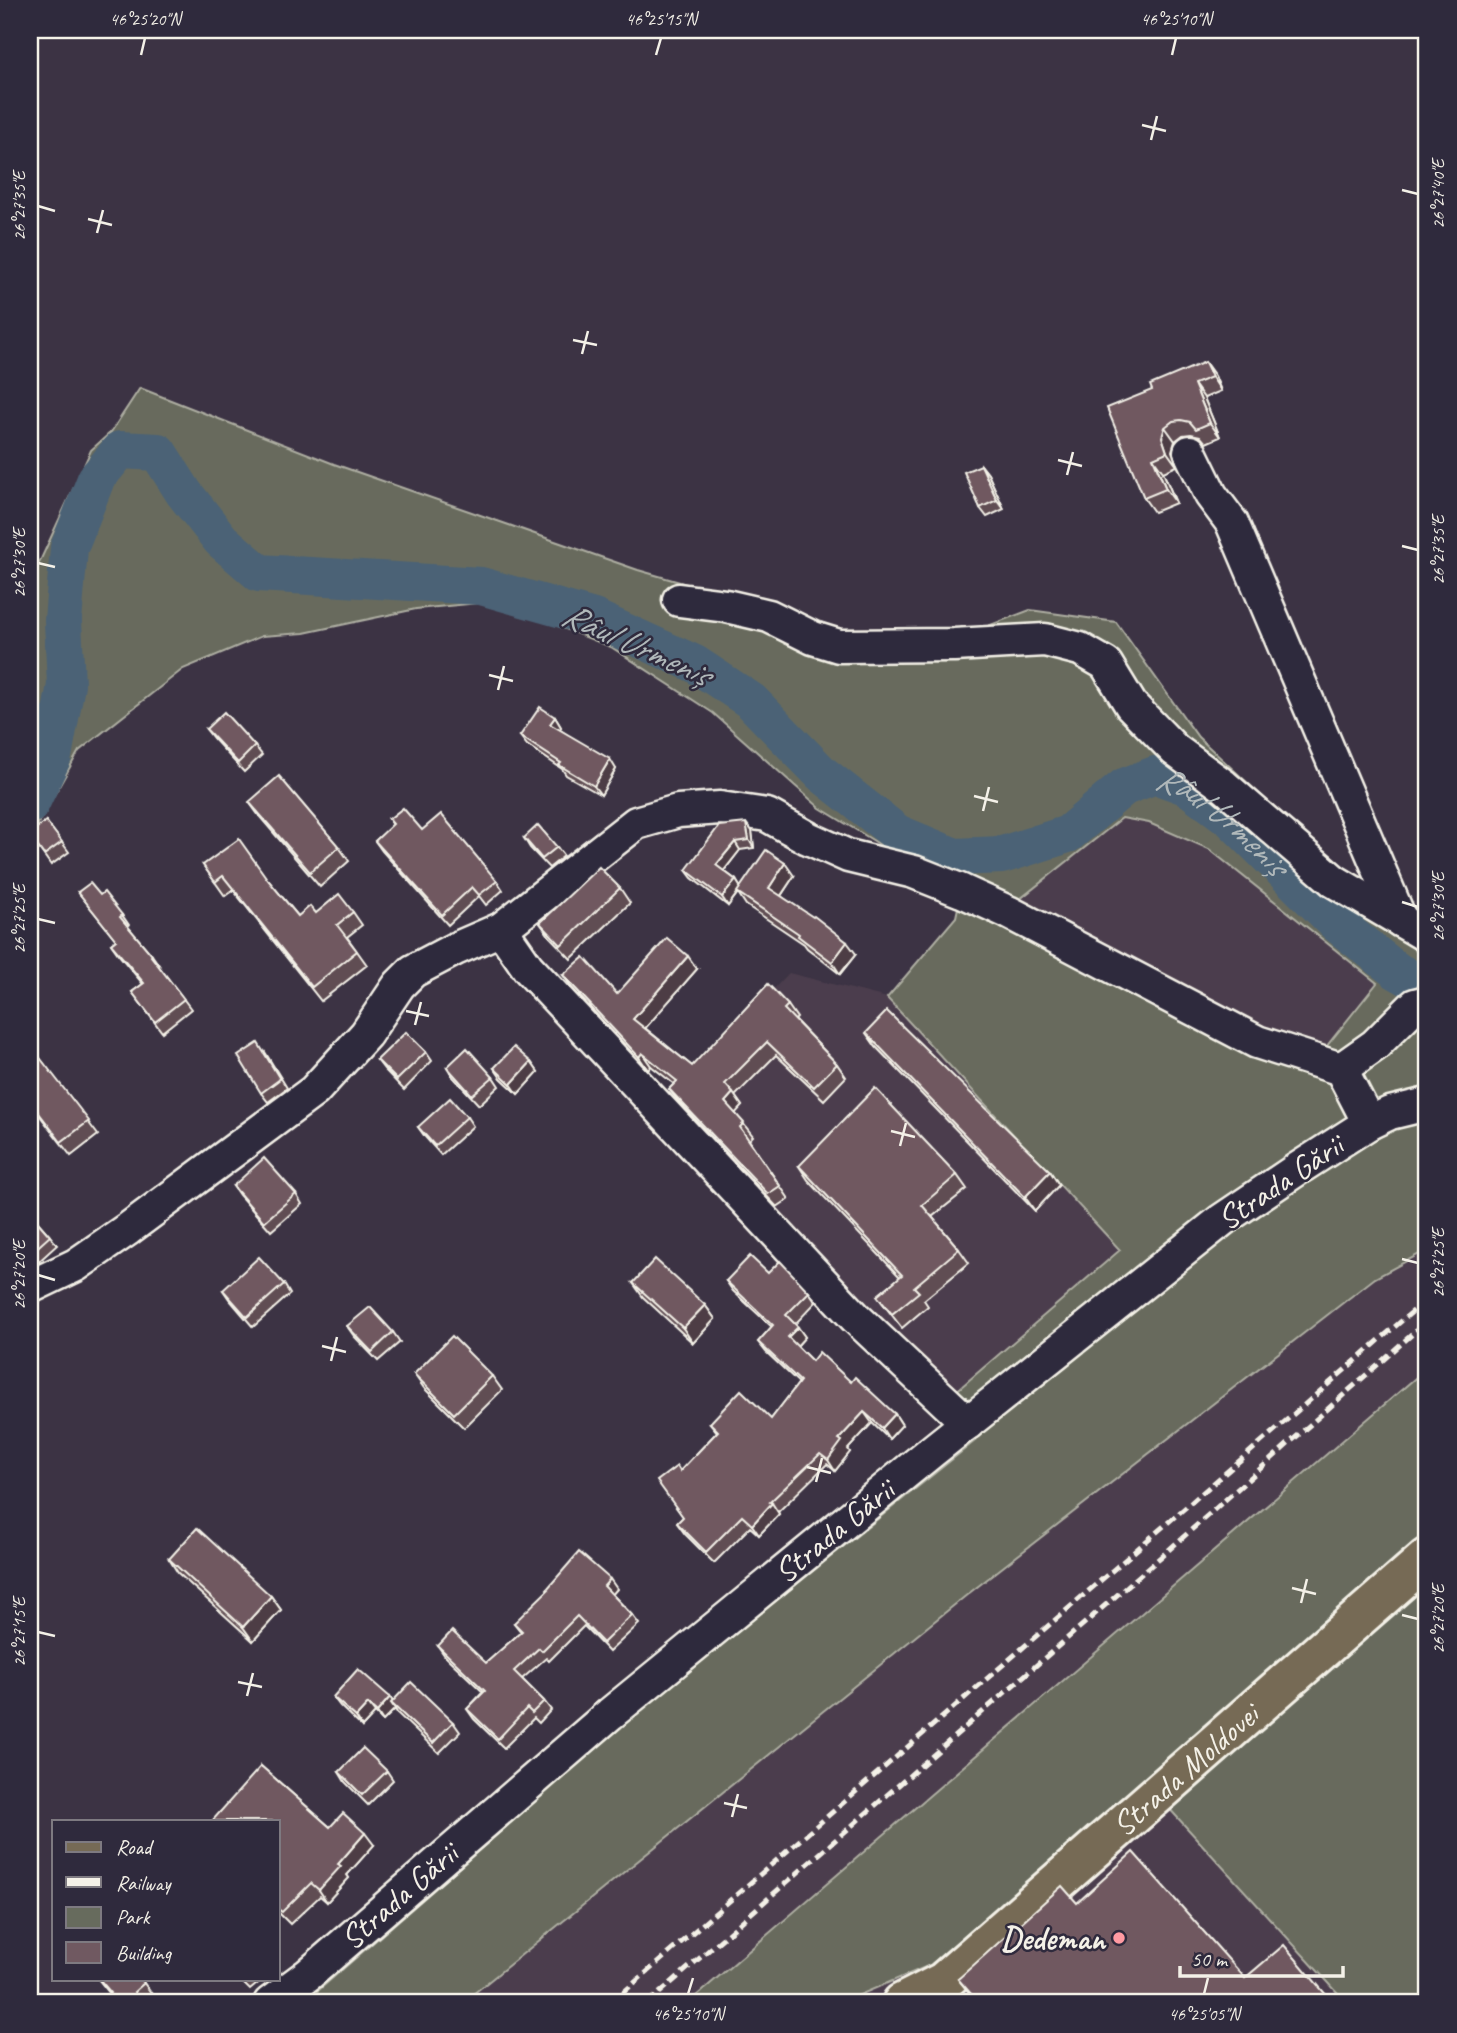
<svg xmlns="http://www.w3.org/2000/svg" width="1457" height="2033" font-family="Caveat,sans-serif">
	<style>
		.built { fill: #4c3e4d }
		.green { fill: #676b5d; stroke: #aeaea2; stroke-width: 2; fill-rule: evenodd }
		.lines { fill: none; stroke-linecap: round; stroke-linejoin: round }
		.river { stroke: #4b6276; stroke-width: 38 }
		.minor-casing { stroke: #f4f1e8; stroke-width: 37 }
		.major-casing { stroke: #f4f1e8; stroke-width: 44 }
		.minor { stroke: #2f2a3d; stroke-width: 32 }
		.major { stroke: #766a55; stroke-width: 38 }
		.rail { stroke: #f4f1e8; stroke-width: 5; stroke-dasharray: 10 5; stroke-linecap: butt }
		.wall { fill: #604d53; stroke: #f4f1e8; stroke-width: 2 }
		.shaded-wall { fill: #4e3e44; stroke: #f4f1e8; stroke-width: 2 }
		.building { fill: #705961; stroke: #f4f1e8; stroke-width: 2 }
		.ticks { fill: none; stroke: #f4f1e8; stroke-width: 2.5 }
		.poi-dot { fill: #ff9aa2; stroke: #2f2a3d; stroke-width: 2.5 }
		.labels { text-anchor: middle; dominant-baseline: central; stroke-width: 5; stroke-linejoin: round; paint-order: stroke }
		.street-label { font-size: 33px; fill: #f4f1e8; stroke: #2f2a3d }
		.poi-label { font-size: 33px; font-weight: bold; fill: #f4f1e8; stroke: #2f2a3d; text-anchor: end }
		.water-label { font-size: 35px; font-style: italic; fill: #b0b8ba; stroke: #2f2a3d }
		.neatline { fill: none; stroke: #f4f1e8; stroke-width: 2.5 }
		.ticks-label { font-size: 18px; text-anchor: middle; fill: #f4f1e8 }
	</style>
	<rect width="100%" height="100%" fill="#3c3344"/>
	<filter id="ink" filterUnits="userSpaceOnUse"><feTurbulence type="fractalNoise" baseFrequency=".0143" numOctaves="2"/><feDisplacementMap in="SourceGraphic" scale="14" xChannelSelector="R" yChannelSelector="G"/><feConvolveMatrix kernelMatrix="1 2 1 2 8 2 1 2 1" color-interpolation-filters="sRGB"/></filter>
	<g filter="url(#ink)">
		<g class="built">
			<polygon points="1122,818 1149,823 1209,849 1378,983 1306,1072 1005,912"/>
			<polygon points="789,973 887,998 1120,1251 939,1406 665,1104"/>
			<polygon points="1427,1250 1427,1368 688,2003 462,2003 968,1594 1375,1278"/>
			<polygon points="1145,1782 1347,2003 841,2003 848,1999"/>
		</g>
		<g class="green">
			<path d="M 140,388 L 334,464 L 638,570 L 749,602 L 898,660 L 1030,610 L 1116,622 L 1198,737 L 1315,845 L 1402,939 L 1427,953 L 1427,1250 L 1375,1278 L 968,1594 L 462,2003 L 304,2003 L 636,1713 L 975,1441 L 939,1406 L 1120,1250 L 887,998 L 956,917 L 961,894 L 820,808 L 713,713 L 611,647 L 530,615 L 479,603 L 416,609 L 304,633 L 262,636 L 183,669 L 79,751 L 30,838 L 30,595 L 35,572 L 91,450 L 111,432 ZM 1122,818 L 1149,823 L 1209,849 L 1377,983 L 1306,1072 L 1005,911 Z"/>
			<polygon points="1427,1368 1427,2003 1347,2003 1145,1782 930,1965 841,2003 688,2003"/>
		</g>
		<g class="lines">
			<path class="river" id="s1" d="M 30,805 L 53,756 L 66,685 L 63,621 L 69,548 L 96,479 L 120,450 L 158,452 L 184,493 L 221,540 L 259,573 L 481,586 L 594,618 L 695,664 L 751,701 L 822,774 L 897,833 L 955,857 L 1002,855 L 1068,834 L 1124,787 L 1155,775 L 1188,787 L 1231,819 L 1336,923 L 1397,971 L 1427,988"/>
			<g class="minor-casing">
				<g id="minor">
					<polyline points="1190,452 1211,495 1232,523 1401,921"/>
					<polyline points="679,600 726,606 769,616 813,638 839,646 954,645 1045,640 1080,649 1106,664 1131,705 1175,750 1224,786 1334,881 1427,936"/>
					<polyline points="501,929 528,968 855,1317 968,1423"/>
					<polyline points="1341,1069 1375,1045 1415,1005 1427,1002"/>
					<polyline points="30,1287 76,1265 128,1229 314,1091 366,1034 399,985 413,971 455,949 501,929 636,823 678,811 720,808 767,815 808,838 848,856 914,872 962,891 1008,912 1257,1042 1341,1069 1369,1123"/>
					<polyline points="270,2003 309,1974 610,1714 931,1452 1222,1220 1296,1170 1369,1123 1390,1113 1427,1104"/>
				</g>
			</g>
			<g class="major-casing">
				<g id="major">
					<path id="s2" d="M 902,2003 L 943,1982 L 1427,1558"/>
				</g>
			</g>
			<use href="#minor" class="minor"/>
			<use href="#major" class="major"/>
			<g class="rail">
				<polyline points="611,2003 1427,1299"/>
				<polyline points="648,2003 1163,1555 1427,1321"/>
			</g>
		</g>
		<g class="wall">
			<polygon points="1215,376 1221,391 1204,398 1220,437 1206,443 1200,436 1191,434 1183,435 1175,441 1172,451 1177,466 1163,472 1176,503 1154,512 1144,498 1152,390"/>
			<polygon points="981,465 988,474 1004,509 987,517 980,508"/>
			<polygon points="555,717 561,727 559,729 616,769 601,795 566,775 562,769 527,745 520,736"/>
			<polygon points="206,729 255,746 262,755 244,772 213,738"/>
			<polygon points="249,802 339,847 349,861 320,887 259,816"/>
			<polygon points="389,819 422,830 497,881 503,890 486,905 479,896 448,925 382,851 375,841 393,825"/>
			<polygon points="46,821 69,852 51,865 30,836"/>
			<polygon points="752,831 754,848 740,850 724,871 736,880 740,887 794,876 781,896 856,954 840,974 807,948 804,944 746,905 738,893 728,906 692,878 686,870"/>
			<polygon points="524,838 557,847 564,856 549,868 530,848"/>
			<polygon points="203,865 268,880 298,916 316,913 353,912 362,925 347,937 367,965 321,1001 233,890 225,896"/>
			<polygon points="620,888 630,903 571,959 550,937 540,923"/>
			<polygon points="78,892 100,895 122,915 129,925 127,926 152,955 159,965 158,965 191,1009 162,1032 132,992 143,984 118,954 111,944 116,940"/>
			<polygon points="697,969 645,1028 692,1066 788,1005 797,1018 795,1020 837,1064 846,1077 824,1100 776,1055 735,1096 742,1106 735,1113 753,1136 749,1140 789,1199 777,1207 679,1102 669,1089 674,1084 651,1066 648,1070 572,988 563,975 617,994"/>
			<polygon points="866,1033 1050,1171 1059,1185 1035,1211 876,1047"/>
			<polygon points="30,1045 98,1135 71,1156 30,1103"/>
			<polygon points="265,1052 287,1088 268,1102 261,1093"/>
			<polygon points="426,1052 432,1061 404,1090 384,1069 377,1060"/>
			<polygon points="531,1062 538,1072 518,1094 501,1078 494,1068"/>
			<polygon points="447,1067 493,1077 499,1086 479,1105 453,1077"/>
			<polygon points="467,1117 473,1126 441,1155 425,1137 418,1127"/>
			<polygon points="799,1166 957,1175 967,1189 932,1217 959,1249 969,1263 924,1300 928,1306 902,1328 877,1296 900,1277 808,1180"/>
			<polygon points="233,1186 296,1194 302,1204 271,1231 239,1195"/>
			<polygon points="30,1213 50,1236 57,1245 36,1264 30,1257"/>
			<polygon points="768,1273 809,1292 816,1302 795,1324 805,1337 797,1346 812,1361 851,1382 895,1414 902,1425 889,1439 872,1423 848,1449 850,1452 835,1471 827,1464 778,1512 779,1514 759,1535 750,1527 714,1563 685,1534 677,1523 683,1517 680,1471 717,1432 710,1423 771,1419 799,1383 766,1352 758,1342 772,1327 733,1291 726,1281"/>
			<polygon points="633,1283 705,1305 715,1319 693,1343 643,1297"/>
			<polygon points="284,1284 290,1294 253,1327 229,1299 223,1290"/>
			<polygon points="347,1326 393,1332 400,1342 378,1361 354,1336"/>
			<polygon points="414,1374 492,1376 502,1390 464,1428 424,1388"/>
			<polygon points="169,1559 271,1596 281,1610 253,1641 178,1573"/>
			<polygon points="617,1589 612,1594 632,1615 639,1624 609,1652 584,1626 549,1661 546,1658 522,1679 544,1701 551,1710 539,1723 534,1718 504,1748 474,1719 467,1709 483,1692 445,1656 438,1646 486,1663 521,1632 514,1623"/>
			<polygon points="333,1697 390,1697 392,1701 453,1722 460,1732 439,1753 397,1713 395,1709 383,1721 375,1713 362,1727 340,1706"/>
			<polygon points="261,1766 330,1827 374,1845 347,1875 349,1878 327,1902 320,1896 290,1924 278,1912 278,1821"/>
			<polygon points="387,1771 393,1780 368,1805 345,1782 339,1772"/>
			<polygon points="1077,1903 1245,1978 1333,2003 977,2003 958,1979"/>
			<polygon points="98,1979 141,1979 154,1997 147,2003 100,2003 110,1994"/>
			<polygon points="239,1979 263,1979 250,1990"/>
		</g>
		<g class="shaded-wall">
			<polygon points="1205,362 1215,376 1221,391 1212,377"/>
			<polygon points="1194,384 1204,398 1220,437 1210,423"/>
			<polygon points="1165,427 1175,441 1172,451 1177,466 1167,452 1162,437"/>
			<polygon points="1153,458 1163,472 1176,503 1166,489"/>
			<polygon points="981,465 988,474 1004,509 997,500"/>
			<polygon points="555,717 561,727 557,733 550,724"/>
			<polygon points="610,759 616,769 601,795 594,786"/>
			<polygon points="746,823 752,831 754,848 749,840"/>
			<polygon points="735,842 740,850 722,873 716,865"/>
			<polygon points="785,863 794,876 778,900 769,888"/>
			<polygon points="736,880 741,888 728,906 722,897"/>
			<polygon points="847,942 856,954 840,974 832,962"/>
			<polygon points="688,956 697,969 642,1032 633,1019"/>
			<polygon points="642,1053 651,1066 648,1070 639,1057"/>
			<polygon points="531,1062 538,1072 518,1094 511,1084"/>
			<polygon points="733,1093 742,1106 734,1115 725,1102"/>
			<polygon points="1050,1171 1059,1185 1035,1211 1025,1197"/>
			<polygon points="705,1305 715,1319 693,1343 683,1328"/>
			<polygon points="798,1327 805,1337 795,1348 788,1337"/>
			<polygon points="864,1412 872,1423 848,1449 850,1452 835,1471 828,1460 839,1439"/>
			<polygon points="895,1414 902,1425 889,1439 882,1428"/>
			<polygon points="772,1503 779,1514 759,1535 752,1525"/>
			<polygon points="30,1561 35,1569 30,1575"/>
			<polygon points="610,1579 617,1589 611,1596 604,1586"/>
			<polygon points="271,1596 281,1610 253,1641 243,1627"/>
			<polygon points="390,1697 396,1707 391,1703 395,1709 383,1721 377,1712"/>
			<polygon points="368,1704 375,1713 362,1727 356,1717"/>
			<polygon points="365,1833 374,1845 347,1875 349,1878 327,1902 319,1890 338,1864"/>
		</g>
		<g class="building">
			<polygon points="1205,362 1212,377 1194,384 1210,423 1196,429 1190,422 1181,420 1173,421 1165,427 1162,437 1167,452 1153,458 1166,489 1144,498 1107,408 1152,390 1150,385"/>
			<polygon points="981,465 997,500 980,508 964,472"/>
			<polygon points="540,707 555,717 550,724 610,759 594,786 559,765 561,763 520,736"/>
			<polygon points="224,712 255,746 238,763 206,729"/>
			<polygon points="279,776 339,847 310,872 249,802"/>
			<polygon points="403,808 422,830 441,814 497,881 479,895 472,887 442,915 375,841 393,824 389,819"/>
			<polygon points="46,821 62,842 44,855 30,836 30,833"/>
			<polygon points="746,823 749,840 735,842 716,865 736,880 722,897 686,870 719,826"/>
			<polygon points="538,825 557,847 542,859 524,838"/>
			<polygon points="239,839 268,880 298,916 310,906 316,913 339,894 353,912 337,925 357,951 312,987 223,876 215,882 203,865"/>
			<polygon points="766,850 785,863 769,888 813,917 814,916 847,942 832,962 798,936 799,934 737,892"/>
			<polygon points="599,867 620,888 561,945 540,923"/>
			<polygon points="90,883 100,895 104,892 122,915 120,917 152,955 151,956 184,999 155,1022 132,992 144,983 111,944 116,940 78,892"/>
			<polygon points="667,938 688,956 633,1019 692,1066 768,984 788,1005 784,1009 837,1064 814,1087 767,1042 725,1084 733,1093 725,1102 744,1123 740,1127 780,1186 768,1194 669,1089 677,1081 642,1053 639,1057 563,975 584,957 617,994"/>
			<polygon points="887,1011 1050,1171 1025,1197 866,1033"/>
			<polygon points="406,1032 426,1052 397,1080 377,1060"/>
			<polygon points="258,1043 280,1079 261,1093 238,1056"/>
			<polygon points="30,1045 89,1121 61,1142 30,1101"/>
			<polygon points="514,1047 531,1062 511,1084 494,1068"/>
			<polygon points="467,1048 493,1077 472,1095 447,1067"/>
			<polygon points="875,1088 957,1175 922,1205 959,1249 914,1287 919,1292 892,1314 877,1296 902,1275 799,1166"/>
			<polygon points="450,1098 467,1117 435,1146 418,1127"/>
			<polygon points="264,1158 296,1194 264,1222 233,1186"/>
			<polygon points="30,1213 50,1236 30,1254"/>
			<polygon points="750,1256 768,1273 780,1261 809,1292 786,1315 798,1327 788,1337 812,1361 819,1352 851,1382 855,1377 895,1414 882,1428 864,1412 839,1439 842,1441 828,1460 820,1454 770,1502 772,1503 752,1525 742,1516 706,1552 677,1523 683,1517 657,1481 677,1466 680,1471 718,1431 710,1423 741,1390 771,1419 800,1381 758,1342 773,1325 726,1281"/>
			<polygon points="259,1257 284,1284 247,1317 223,1290"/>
			<polygon points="655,1259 705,1305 683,1328 633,1283"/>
			<polygon points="370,1307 393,1332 372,1352 347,1326"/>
			<polygon points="452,1336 492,1376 454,1414 414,1374"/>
			<polygon points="197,1528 271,1596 243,1627 169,1559"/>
			<polygon points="579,1552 610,1579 604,1586 632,1615 603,1643 577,1616 542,1651 539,1648 514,1671 544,1701 532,1713 527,1708 498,1739 467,1709 485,1691 438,1646 452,1631 486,1663 522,1631 514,1623 548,1590 547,1589"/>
			<polygon points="358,1669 390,1697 377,1712 368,1704 356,1717 333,1697"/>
			<polygon points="411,1682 453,1722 433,1743 391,1703"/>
			<polygon points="363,1748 387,1771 362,1795 339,1772"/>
			<polygon points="261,1766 330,1827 343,1813 365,1833 338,1864 341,1866 319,1890 311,1883 282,1912 278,1909 278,1821 212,1821"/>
			<polygon points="1133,1852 1245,1978 1284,1945 1333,2003 979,2003 958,1979 1062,1886 1077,1903"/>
			<polygon points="99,1979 141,1979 144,1983 134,1992 144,2003 100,2003 111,1993"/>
		</g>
	</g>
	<path class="ticks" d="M 141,55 L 145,38M 656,55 L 661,38M 1172,55 L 1176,38M 1142,125 L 1166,131M 1151,140 L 1157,116M 1402,190 L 1418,194M 38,206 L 55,211M 88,219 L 112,225M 97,233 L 103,210M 573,340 L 597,345M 582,354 L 588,331M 1058,460 L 1082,466M 1067,475 L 1073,452M 1402,546 L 1418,550M 38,563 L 55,567M 489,675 L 513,681M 498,690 L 504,666M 974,796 L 998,802M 983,811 L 989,787M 1402,902 L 1418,907M 38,919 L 55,923M 406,1011 L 429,1016M 415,1025 L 421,1002M 891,1131 L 915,1137M 900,1146 L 906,1123M 1402,1259 L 1418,1263M 38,1275 L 55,1280M 322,1346 L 346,1352M 331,1361 L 337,1337M 807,1467 L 831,1473M 816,1482 L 822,1458M 1292,1588 L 1316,1594M 1301,1603 L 1307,1579M 1402,1615 L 1418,1619M 38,1632 L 55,1636M 238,1682 L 262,1687M 247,1696 L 253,1673M 724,1803 L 747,1808M 732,1817 L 738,1794M 688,1994 L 693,1978M 1204,1994 L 1208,1978"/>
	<circle class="poi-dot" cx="1119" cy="1938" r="7"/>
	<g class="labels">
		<g class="street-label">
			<text transform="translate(1280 1182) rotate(-34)">Strada Gării</text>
			<text transform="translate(834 1531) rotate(-39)">Strada Gării</text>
			<text stroke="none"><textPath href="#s2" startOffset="368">Strada Moldovei</textPath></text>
			<text transform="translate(399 1896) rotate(-41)">Strada Gării</text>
		</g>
		<g class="poi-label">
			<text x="1105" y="1938">Dedeman</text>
		</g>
		<g class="water-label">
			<text transform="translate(636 644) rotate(24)">Râul Urmeniș</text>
			<text stroke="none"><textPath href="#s1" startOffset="1654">Râul Urmeniș</textPath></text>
		</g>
	</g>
	<rect width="1457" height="2033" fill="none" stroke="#2f2a3d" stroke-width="77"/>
	<rect x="52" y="1820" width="228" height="161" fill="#2f2a3d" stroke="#7e7a81" stroke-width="2"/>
	<rect x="66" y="1842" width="35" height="10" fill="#766a55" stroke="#7e7a81" stroke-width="2"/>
	<text x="116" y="1854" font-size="21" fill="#f4f1e8">Road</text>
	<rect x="66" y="1877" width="35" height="10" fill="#f4f1e8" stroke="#7e7a81" stroke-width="2"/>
	<text x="116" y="1890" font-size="21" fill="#f4f1e8">Railway</text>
	<rect x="66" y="1907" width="35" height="21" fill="#676b5d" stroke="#7e7a81" stroke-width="2"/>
	<text x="116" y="1924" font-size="21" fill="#f4f1e8">Park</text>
	<rect x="66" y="1942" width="35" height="21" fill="#705961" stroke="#7e7a81" stroke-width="2"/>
	<text x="116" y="1960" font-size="21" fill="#f4f1e8">Building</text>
	<path d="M1180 1966v10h163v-10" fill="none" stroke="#f4f1e8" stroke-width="3.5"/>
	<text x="1191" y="1966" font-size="21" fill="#f4f1e8" stroke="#2f2a3d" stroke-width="5" paint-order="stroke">50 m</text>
	<rect x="38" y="38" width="1380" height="1956" class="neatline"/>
	<g class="ticks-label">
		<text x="145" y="25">46°25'20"N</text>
		<text x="661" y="25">46°25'15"N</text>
		<text x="1176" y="25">46°25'10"N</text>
		<text transform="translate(1438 194) rotate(-90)" y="6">26°27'40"E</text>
		<text transform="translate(19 206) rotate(-90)" y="6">26°27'35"E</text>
		<text transform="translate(1438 550) rotate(-90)" y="6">26°27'35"E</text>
		<text transform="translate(19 563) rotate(-90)" y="6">26°27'30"E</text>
		<text transform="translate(1438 907) rotate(-90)" y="6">26°27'30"E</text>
		<text transform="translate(19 919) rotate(-90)" y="6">26°27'25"E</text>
		<text transform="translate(1438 1263) rotate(-90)" y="6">26°27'25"E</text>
		<text transform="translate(19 1275) rotate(-90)" y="6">26°27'20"E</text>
		<text transform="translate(1438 1619) rotate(-90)" y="6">26°27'20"E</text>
		<text transform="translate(19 1632) rotate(-90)" y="6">26°27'15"E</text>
		<text x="688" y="2020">46°25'10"N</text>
		<text x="1204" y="2020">46°25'05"N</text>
	</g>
</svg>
